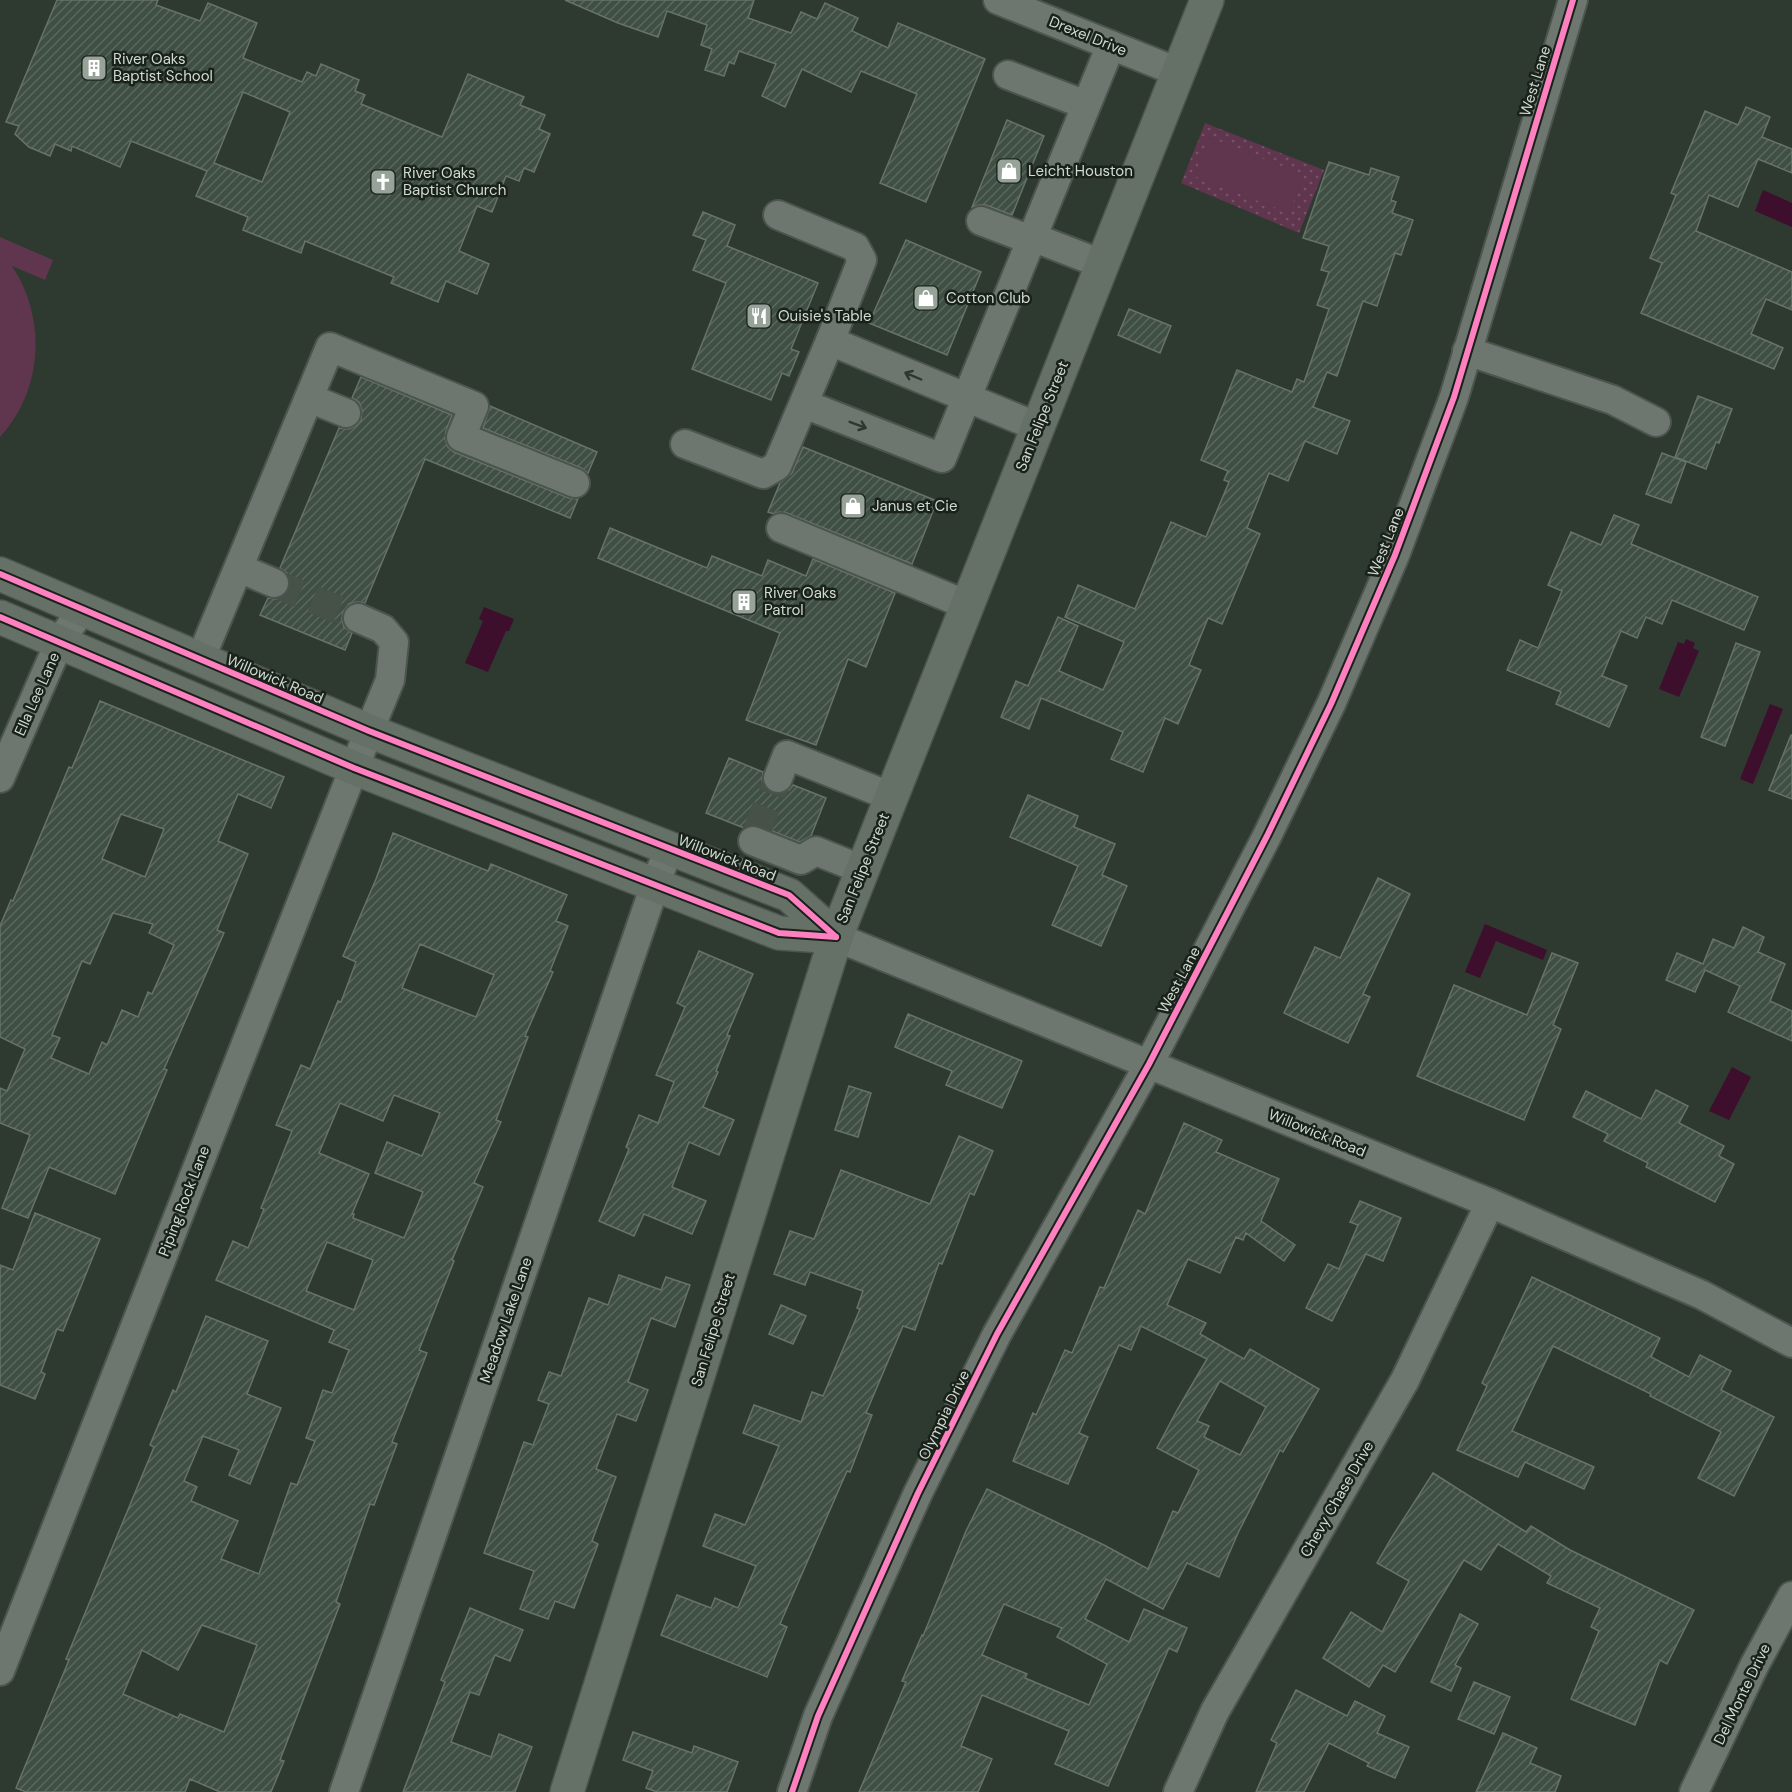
<svg xmlns="http://www.w3.org/2000/svg" width="1792" height="1792" font-family="'DM Sans',sans-serif">
	<style>
		.park { fill: url(#park-dots) }
		.pitch { fill: #5f364d }
		.water { fill: #3d0f2d }
		.building { fill: url(#building-hatch); stroke: #68726a; stroke-width: 1.5; fill-rule: evenodd }
		.lines { fill: none; stroke-linecap: round; stroke-linejoin: round }
		.minor-tunnel { stroke: #465148; stroke-width: 28; stroke-dasharray: 28 14; stroke-linecap: butt }
		.minor-casing { stroke: #4b544d; stroke-width: 32 }
		.major-casing { stroke: #4b544d; stroke-width: 36 }
		.minor { stroke: #6e7670; stroke-width: 28 }
		.major { stroke: #657167; stroke-width: 33 }
		.cycleway-casing { stroke: #19211a; stroke-width: 10 }
		.cycleway { stroke: #ff80c0; stroke-width: 6 }
		.oneway { stroke: #2e3630 }
		.labels { text-anchor: middle; dominant-baseline: central; stroke-width: 5; stroke-linejoin: round; paint-order: stroke }
		.street-label { font-size: 15px; fill: #cfdbd1; stroke: #19211a }
		.poi-label { font-size: 15px; fill: #cfdbd1; stroke: #19211a; text-anchor: start }
	</style>
	<defs>
		<pattern id="park-dots" width="8" height="8" patternUnits="userSpaceOnUse" patternTransform="scale(1.5)"><rect width="8" height="8" fill="#5f364d"/><path d="M2 2h.1M6 6h.1" fill="none" stroke="#755266" stroke-width="1.8" stroke-linecap="round"/></pattern>
		<pattern id="building-hatch" width="6" height="6" patternUnits="userSpaceOnUse" patternTransform="scale(1.5)"><rect width="6" height="6" fill="#3f4f43"/><path d="M-1 1l2-2M0 6l6-6M5 7l2-2" fill="none" stroke="#5a685d"/></pattern>
	</defs>
	<rect width="100%" height="100%" fill="#2e3930"/>
	<polygon class="park" points="1205,123 1324,170 1299,233 1181,183"/>
	<g class="pitch">
		<polygon points="1209,137 1304,175 1289,213 1194,176"/>
		<path d="M 0,237 L 53,260 L 45,280 L 12,266 C 47,318 43,391 0,437 Z"/>
	</g>
	<g class="water">
		<polygon points="1763,190 1792,203 1792,227 1755,211"/>
		<polygon points="484,607 514,619 509,631 506,631 488,672 465,663 483,621 479,619"/>
		<polygon points="1686,639 1695,643 1693,648 1699,651 1679,697 1659,689 1678,642 1684,644"/>
		<polygon points="1770,704 1783,709 1753,784 1740,779"/>
		<polygon points="1485,924 1547,950 1543,960 1496,941 1480,978 1465,972"/>
		<polygon points="1732,1067 1751,1077 1729,1120 1709,1111"/>
	</g>
	<g class="building">
		<path d="M 57,0 L 158,0 L 156,5 L 200,21 L 208,3 L 257,23 L 243,58 L 302,82 L 307,72 L 316,76 L 321,64 L 359,80 L 355,91 L 365,95 L 361,104 L 442,137 L 468,74 L 524,97 L 520,105 L 545,115 L 539,129 L 550,134 L 534,172 L 524,168 L 519,181 L 506,176 L 492,212 L 477,206 L 459,251 L 489,264 L 477,294 L 446,281 L 438,302 L 391,283 L 394,277 L 305,241 L 301,253 L 243,230 L 248,217 L 196,196 L 207,171 L 131,141 L 120,167 L 72,146 L 71,151 L 55,144 L 50,156 L 29,147 L 15,134 L 19,126 L 6,122 ZM 243,92 L 290,112 L 262,182 L 214,163 Z"/>
		<polygon points="565,0 754,0 748,18 791,33 801,12 817,19 825,3 858,18 852,31 888,48 898,23 985,59 926,202 880,183 917,94 861,71 851,92 802,69 785,107 762,96 776,64 739,51 734,64 729,62 724,76 705,70 712,49 701,45 707,25 667,11 658,37 618,23"/>
		<polygon points="1746,107 1770,117 1762,137 1792,149 1792,173 1758,159 1738,207 1709,195 1696,231 1792,272 1792,310 1766,299 1751,334 1783,348 1774,369 1641,313 1662,263 1650,258 1676,195 1671,193 1705,111 1738,125"/>
		<polygon points="1007,120 1044,136 1012,215 986,205 979,205 972,207"/>
		<polygon points="1329,162 1369,175 1371,168 1399,177 1391,200 1396,202 1392,213 1413,220 1401,255 1395,253 1377,306 1363,301 1337,376 1327,372 1313,407 1350,421 1337,454 1305,441 1288,481 1269,473 1247,528 1260,534 1222,624 1208,618 1189,665 1201,670 1178,724 1165,718 1143,772 1111,759 1123,732 1041,698 1029,729 1001,717 1016,681 1028,686 1058,617 1078,626 1059,671 1103,690 1124,642 1065,617 1078,585 1135,609 1171,522 1206,537 1229,482 1224,480 1228,471 1201,460 1237,370 1292,392 1297,379 1304,382 1329,309 1317,305 1329,272 1321,270 1329,246 1303,238"/>
		<polygon points="703,212 735,225 727,246 818,283 791,349 799,352 789,376 782,373 771,400 692,369 726,283 693,270 706,240 693,235"/>
		<polygon points="906,240 981,272 947,355 869,323"/>
		<polygon points="1129,309 1171,326 1160,353 1118,335"/>
		<polygon points="361,377 452,415 446,431 445,439 448,447 454,452 569,498 578,499 570,518 425,459 365,603 357,602 349,604 343,612 342,619 344,627 352,633 345,650 260,615 268,598 277,599 284,596 289,590 290,580 287,573 280,568 339,428 349,429 356,426 361,420 362,410 359,402 352,398"/>
		<polygon points="1698,396 1732,409 1719,443 1716,442 1706,469 1675,457"/>
		<polygon points="490,406 597,452 588,473 581,468 483,428"/>
		<polygon points="803,447 937,501 912,564 787,513 779,512 774,514 768,512 780,483 792,473"/>
		<polygon points="1662,453 1686,462 1671,503 1646,494"/>
		<polygon points="1614,515 1639,525 1631,544 1758,597 1744,630 1672,600 1662,624 1646,617 1637,638 1621,631 1602,676 1627,686 1609,727 1556,704 1561,692 1507,670 1520,640 1538,648 1562,591 1548,585 1571,532 1601,545"/>
		<polygon points="610,528 707,568 712,556 762,576 768,560 806,576 813,559 895,593 866,667 848,659 816,745 746,720 780,633 598,558"/>
		<polygon points="1736,643 1760,652 1725,746 1701,737"/>
		<path d="M 100,701 L 284,777 L 271,808 L 238,794 L 218,841 L 248,854 L 217,930 L 224,933 L 164,1069 L 167,1070 L 115,1194 L 49,1167 L 28,1218 L 2,1208 L 30,1135 L 0,1123 L 0,1088 L 7,1091 L 25,1049 L 0,1037 L 0,926 L 11,900 L 13,901 L 69,767 L 72,768 ZM 121,814 L 164,829 L 145,877 L 102,859 ZM 113,913 L 153,924 L 149,933 L 174,945 L 152,994 L 148,992 L 138,1017 L 122,1010 L 107,1045 L 102,1042 L 89,1074 L 51,1058 L 60,1038 L 52,1035 L 82,961 L 90,964 Z"/>
		<polygon points="1791,735 1792,735 1792,799 1769,790"/>
		<polygon points="729,758 763,772 762,781 765,788 771,793 781,794 789,790 793,785 826,798 811,836 800,842 759,826 751,825 744,828 706,813"/>
		<polygon points="1028,795 1078,816 1074,827 1115,844 1102,875 1127,886 1101,946 1052,925 1078,866 1010,837"/>
		<path d="M 393,833 L 488,871 L 491,864 L 567,895 L 556,921 L 568,926 L 550,971 L 553,972 L 525,1036 L 528,1037 L 496,1120 L 501,1122 L 474,1183 L 483,1187 L 452,1260 L 454,1261 L 419,1350 L 427,1353 L 392,1442 L 397,1444 L 374,1505 L 370,1504 L 336,1602 L 340,1604 L 280,1760 L 284,1761 L 271,1792 L 220,1792 L 190,1779 L 185,1792 L 26,1792 L 16,1788 L 69,1660 L 66,1659 L 154,1447 L 150,1445 L 173,1390 L 176,1392 L 206,1316 L 268,1341 L 247,1394 L 281,1408 L 250,1484 L 229,1475 L 239,1450 L 203,1436 L 184,1481 L 197,1487 L 191,1501 L 238,1521 L 221,1559 L 259,1574 L 291,1483 L 297,1485 L 315,1441 L 306,1438 L 323,1390 L 332,1393 L 349,1350 L 329,1342 L 334,1330 L 216,1280 L 233,1241 L 248,1248 L 264,1209 L 261,1208 L 292,1131 L 276,1125 L 301,1065 L 310,1069 L 338,1001 L 341,1002 L 356,962 L 343,956 L 376,879 ZM 420,944 L 494,975 L 476,1017 L 402,988 ZM 394,1095 L 440,1113 L 422,1156 L 387,1142 L 375,1173 L 423,1192 L 404,1238 L 353,1218 L 354,1214 L 352,1214 L 369,1174 L 319,1153 L 340,1103 L 383,1121 ZM 327,1242 L 373,1260 L 354,1310 L 306,1291 ZM 202,1625 L 257,1645 L 224,1732 L 180,1714 L 178,1718 L 123,1694 L 142,1650 L 178,1670 Z"/>
		<polygon points="1378,878 1410,894 1363,994 1370,997 1348,1043 1284,1013 1315,947 1340,958"/>
		<polygon points="1743,927 1764,937 1758,952 1785,964 1770,1001 1792,1011 1792,1041 1728,1012 1740,986 1705,970 1695,992 1666,980 1677,953 1703,964 1713,939 1734,948"/>
		<polygon points="699,951 753,974 727,1035 730,1036 716,1071 718,1072 703,1107 734,1120 719,1155 689,1142 672,1187 706,1201 692,1234 644,1214 634,1236 599,1221 629,1149 626,1147 639,1115 658,1123 674,1082 656,1075 685,1007 677,1003"/>
		<polygon points="1552,953 1578,963 1553,1025 1561,1029 1524,1120 1417,1076 1454,985 1527,1015"/>
		<polygon points="908,1014 1022,1061 1002,1108 946,1085 952,1071 895,1047"/>
		<polygon points="849,1086 871,1093 858,1137 835,1130"/>
		<polygon points="1656,1090 1688,1106 1679,1123 1724,1146 1719,1156 1734,1164 1715,1202 1646,1167 1648,1163 1604,1141 1608,1134 1573,1117 1586,1091 1641,1119"/>
		<path d="M 1184,1123 L 1222,1140 L 1216,1152 L 1279,1179 L 1261,1221 L 1295,1245 L 1284,1261 L 1246,1233 L 1243,1240 L 1236,1237 L 1220,1273 L 1188,1259 L 1167,1305 L 1206,1323 L 1200,1334 L 1244,1359 L 1250,1349 L 1319,1389 L 1283,1452 L 1280,1450 L 1238,1533 L 1219,1577 L 1187,1563 L 1163,1609 L 1106,1579 L 1085,1619 L 1129,1642 L 1144,1609 L 1187,1628 L 1177,1652 L 1169,1648 L 1108,1786 L 1055,1764 L 1069,1731 L 982,1695 L 961,1746 L 992,1759 L 978,1792 L 859,1792 L 906,1682 L 902,1681 L 922,1635 L 923,1636 L 966,1531 L 987,1489 L 1104,1545 L 1148,1569 L 1173,1511 L 1178,1513 L 1199,1470 L 1157,1448 L 1177,1410 L 1207,1359 L 1141,1326 L 1131,1350 L 1119,1345 L 1079,1433 L 1088,1437 L 1068,1484 L 1013,1461 L 1033,1413 L 1036,1415 L 1065,1350 L 1072,1353 L 1100,1287 L 1104,1288 L 1138,1210 L 1145,1214 ZM 1220,1381 L 1266,1407 L 1240,1455 L 1204,1437 L 1209,1426 L 1197,1421 ZM 1004,1604 L 1062,1628 L 1057,1637 L 1107,1664 L 1089,1705 L 1025,1678 L 1027,1674 L 982,1655 Z"/>
		<polygon points="959,1136 993,1151 974,1195 970,1193 942,1264 939,1263 915,1330 903,1326 866,1413 872,1415 850,1472 847,1471 780,1624 787,1627 767,1677 661,1635 677,1595 711,1608 715,1598 738,1608 756,1566 703,1546 715,1514 745,1525 779,1446 743,1433 754,1405 801,1422 812,1392 823,1396 860,1309 857,1308 863,1291 810,1272 805,1285 774,1274 790,1231 814,1239 841,1170 930,1204"/>
		<polygon points="1360,1201 1401,1218 1383,1261 1366,1254 1332,1321 1306,1308 1328,1264 1339,1269 1358,1225 1350,1222"/>
		<polygon points="35,1213 100,1239 63,1331 57,1329 41,1372 45,1374 35,1399 0,1385 0,1265 13,1270"/>
		<polygon points="619,1275 661,1290 666,1277 690,1285 675,1327 651,1318 628,1382 648,1390 636,1421 617,1414 596,1469 616,1477 592,1541 598,1544 574,1608 555,1601 548,1619 520,1609 534,1571 484,1553 524,1442 533,1445 549,1404 538,1400 549,1372 561,1376 589,1298 608,1305"/>
		<polygon points="1532,1277 1660,1338 1651,1357 1689,1377 1700,1355 1731,1371 1721,1390 1774,1417 1734,1496 1698,1478 1721,1432 1650,1396 1651,1394 1553,1346 1512,1431 1594,1467 1584,1489 1525,1462 1518,1477 1457,1450 1487,1386 1482,1383"/>
		<polygon points="781,1305 806,1316 793,1344 769,1334"/>
		<polygon points="1433,1473 1526,1532 1531,1526 1570,1550 1694,1610 1667,1664 1660,1660 1635,1725 1571,1699 1599,1631 1591,1627 1600,1608 1547,1583 1551,1576 1498,1544 1481,1570 1464,1560 1395,1672 1383,1665 1369,1687 1323,1658 1351,1612 1382,1632 1409,1581 1377,1563 1392,1537"/>
		<polygon points="470,1608 523,1630 510,1661 495,1655 479,1695 470,1692 451,1742 491,1757 499,1734 532,1747 515,1792 403,1792 445,1682 441,1680"/>
		<polygon points="1460,1614 1478,1624 1455,1665 1461,1668 1451,1691 1431,1682"/>
		<polygon points="1474,1682 1510,1697 1494,1734 1458,1719"/>
		<polygon points="1296,1690 1347,1716 1355,1701 1385,1716 1377,1733 1409,1747 1395,1778 1367,1766 1369,1763 1329,1743 1304,1792 1256,1792 1277,1743 1271,1740"/>
		<polygon points="633,1732 692,1753 694,1746 738,1762 727,1792 657,1792 646,1788 653,1771 623,1760"/>
		<polygon points="1503,1733 1537,1748 1530,1763 1561,1776 1555,1792 1476,1792"/>
	</g>
	<g class="lines">
		<g class="minor-tunnel">
			<polyline points="274,583 358,618"/>
			<polyline points="756,833 778,778"/>
		</g>
		<g class="minor-casing">
			<g id="minor">
				<polyline points="998,0 1178,72"/>
				<polyline points="1008,75 1086,105"/>
				<polyline points="981,221 1031,240"/>
				<polyline points="1032,237 1102,264"/>
				<polyline points="830,341 1038,427"/>
				<polyline points="1467,351 1613,400 1656,422"/>
				<polyline points="309,398 346,413"/>
				<polyline points="804,404 942,458 1111,45"/>
				<polyline points="685,444 763,474 777,466 830,341 862,260 855,247 778,215"/>
				<polyline points="781,528 967,605"/>
				<polyline points="239,568 274,583"/>
				<polyline points="200,660 330,347 474,406 461,437 575,483"/>
				<polyline points="0,778 59,643 82,609"/>
				<polyline points="778,778 787,755 892,797"/>
				<polyline points="753,841 801,860 816,851 863,870"/>
				<polyline points="836,937 1490,1203 1702,1295 1792,1343"/>
				<polyline points="0,1671 354,768 390,680 394,642 383,629 358,618"/>
				<polyline points="344,1792 655,885 669,848"/>
				<polyline points="792,1792 818,1716 918,1493 997,1334 1149,1064 1267,836 1331,704 1395,555 1454,397 1573,0"/>
				<polyline points="1178,1792 1215,1711 1405,1380 1490,1203"/>
				<polyline points="1694,1792 1754,1666 1792,1596"/>
			</g>
		</g>
		<g class="major-casing">
			<g id="major">
				<polyline points="0,574 369,731 789,895 836,937"/>
				<polyline points="0,617 354,768 779,933 836,937"/>
				<polyline points="567,1792 836,937 1207,0"/>
			</g>
		</g>
		<use href="#minor" class="minor"/>
		<use href="#major" class="major"/>
		<g class="cycleway-casing">
			<g id="cycleway">
				<polyline points="0,574 369,731 789,895 836,937"/>
				<polyline points="0,617 354,768 779,933 836,937"/>
				<polyline points="792,1792 818,1716 918,1493 997,1334 1149,1064 1267,836 1331,704 1395,555 1454,397 1573,0"/>
			</g>
		</g>
		<use href="#cycleway" class="cycleway"/>
	</g>
	<defs><path id="oneway-shaft" d="M-6 0H5M1.5-3L5.5 0L1.5 3" fill="none" stroke-width="1.6" stroke-linecap="round" stroke-linejoin="round" transform="scale(1.5)"/></defs>
	<g class="oneway">
		<use href="#oneway-shaft" transform="translate(913 376) rotate(-157)"/>
		<use href="#oneway-shaft" transform="translate(858 425) rotate(21)"/>
	</g>
	<defs>
		<g id="building-square" transform="scale(1.35)"><rect x="-9" y="-9" width="18" height="18" rx="4" fill="#97a299" stroke="#19211a"/><path d="M-4-6H4V6H1V3H-1V6H-4ZM-2.5-4.3h1.7v1.8h-1.7ZM.8-4.3h1.7v1.8H.8ZM-2.5-1h1.7V.8h-1.7ZM.8-1h1.7V.8H.8Z" fill="#fff"/></g>
		<g id="shop-square" transform="scale(1.35)"><rect x="-9" y="-9" width="18" height="18" rx="4" fill="#97a299" stroke="#19211a"/><path d="M-5-2.5h2.3a2.7 3.5 0 0 1 5.4 0H5L5.5 6h-11ZM-1.5-2.5h3a1.5 2.3 0 0 0-3 0Z" fill="#fff"/></g>
		<g id="church-square" transform="scale(1.35)"><rect x="-9" y="-9" width="18" height="18" rx="4" fill="#97a299" stroke="#19211a"/><path d="M-1.2-6h2.4v3.5h3.3v2.4h-3.3V6h-2.4V-.1h-3.3v-2.4h3.3Z" fill="#fff"/></g>
		<g id="restaurant-square" transform="scale(1.35)"><rect x="-9" y="-9" width="18" height="18" rx="4" fill="#97a299" stroke="#19211a"/><path d="M-5-6h1v4h1v-4h1v4h1v-4h1v5L-1.5 .5V6h-2V.5L-5-1ZM5-6V6H3V1.5H1.5Q1.5-4 5-6Z" fill="#fff"/></g>
	</defs>
	<g fill-rule="evenodd">
		<use href="#building-square" x="94" y="68"/>
		<use href="#shop-square" x="1009" y="171"/>
		<use href="#church-square" x="383" y="182"/>
		<use href="#shop-square" x="926" y="298"/>
		<use href="#restaurant-square" x="759" y="316"/>
		<use href="#shop-square" x="853" y="506"/>
		<use href="#building-square" x="744" y="602"/>
	</g>
	<g class="labels">
		<g class="street-label">
			<text transform="translate(1088 36) rotate(22)">Drexel Drive</text>
			<text transform="translate(1535 81) rotate(-73)">West Lane</text>
			<text transform="translate(1042 416) rotate(-68)">San Felipe Street</text>
			<text transform="translate(1386 542) rotate(-68)">West Lane</text>
			<text transform="translate(275 679) rotate(23)">Willowick Road</text>
			<text transform="translate(37 694) rotate(-66)">Ella Lee Lane</text>
			<text transform="translate(727 858) rotate(21)">Willowick Road</text>
			<text transform="translate(863 868) rotate(-68)">San Felipe Street</text>
			<text transform="translate(1179 980) rotate(-62)">West Lane</text>
			<text transform="translate(1317 1133) rotate(22)">Willowick Road</text>
			<text transform="translate(184 1201) rotate(-69)">Piping Rock Lane</text>
			<text transform="translate(506 1320) rotate(-71)">Meadow Lake Lane</text>
			<text transform="translate(713 1330) rotate(-73)">San Felipe Street</text>
			<text transform="translate(944 1415) rotate(-64)">Olympia Drive</text>
			<text transform="translate(1337 1499) rotate(-60)">Chevy Chase Drive</text>
			<text transform="translate(1742 1694) rotate(-64)">Del Monte Drive</text>
		</g>
		<g class="poi-label">
			<text x="113" y="59">River Oaks<tspan x="113" dy="17">Baptist School</tspan></text>
			<text x="1028" y="171">Leicht Houston</text>
			<text x="403" y="173">River Oaks<tspan x="403" dy="17">Baptist Church</tspan></text>
			<text x="946" y="298">Cotton Club</text>
			<text x="778" y="316">Ouisie's Table</text>
			<text x="872" y="506">Janus et Cie</text>
			<text x="764" y="593">River Oaks<tspan x="764" dy="17">Patrol</tspan></text>
		</g>
	</g>
</svg>
